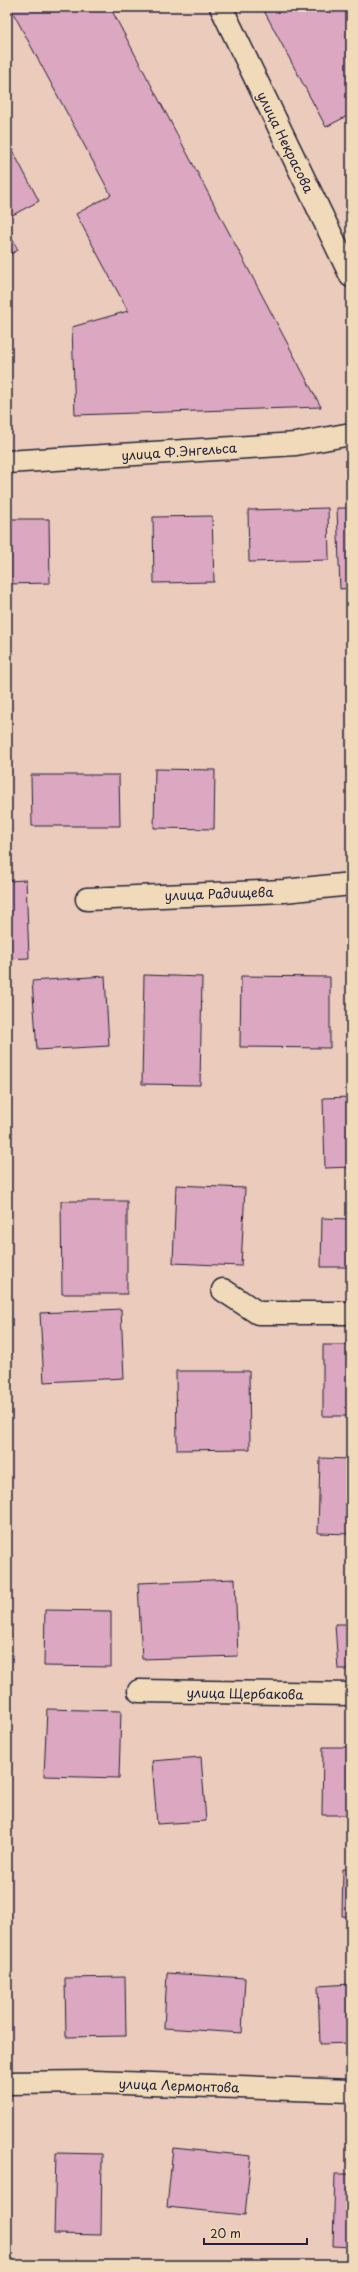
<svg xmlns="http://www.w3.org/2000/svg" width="358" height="2272" font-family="'Playpen Sans',sans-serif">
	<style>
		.building { fill: #dca7c0; stroke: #22223b }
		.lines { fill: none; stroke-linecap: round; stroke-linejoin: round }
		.minor-casing { stroke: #22223b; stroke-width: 25 }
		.minor { stroke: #f1dab9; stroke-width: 22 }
		.labels { text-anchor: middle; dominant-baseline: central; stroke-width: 3; stroke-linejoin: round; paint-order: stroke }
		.street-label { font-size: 13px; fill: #22223b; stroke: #f1dab9 }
	</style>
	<rect width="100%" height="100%" fill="#ebcbbb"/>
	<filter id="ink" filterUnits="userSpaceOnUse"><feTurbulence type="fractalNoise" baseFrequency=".025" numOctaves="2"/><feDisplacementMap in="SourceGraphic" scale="8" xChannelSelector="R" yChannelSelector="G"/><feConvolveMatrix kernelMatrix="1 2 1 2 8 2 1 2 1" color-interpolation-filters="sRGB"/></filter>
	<g filter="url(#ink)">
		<g class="building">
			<polygon points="10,7 110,7 321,407 75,415 72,327 128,311 76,214 111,195"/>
			<polygon points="262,7 351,7 351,114 326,127"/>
			<polygon points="7,140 39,201 7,218"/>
			<polygon points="7,229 18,250 7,256"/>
			<polygon points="328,508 329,560 249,562 248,510"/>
			<polygon points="337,508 351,508 351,588 340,589"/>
			<polygon points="212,516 214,582 154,583 153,517"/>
			<polygon points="7,519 49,519 50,583 7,584"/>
			<polygon points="155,769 215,770 214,829 154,828"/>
			<polygon points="31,775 119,775 120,826 32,826"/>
			<polygon points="26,880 29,958 7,959 7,881"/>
			<polygon points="144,975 202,977 200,1085 142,1084"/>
			<polygon points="105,976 109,1046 37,1050 32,981"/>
			<polygon points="241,976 330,977 330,1048 240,1047"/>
			<polygon points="351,1097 351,1167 325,1168 323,1098"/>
			<polygon points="176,1185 245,1188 241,1266 173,1263"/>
			<polygon points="61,1201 127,1201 127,1294 62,1294"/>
			<polygon points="322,1218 351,1219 351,1267 321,1267"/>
			<polygon points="121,1309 124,1378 44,1382 40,1313"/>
			<rect x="323" y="1345" width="28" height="71"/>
			<polygon points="176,1371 249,1371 250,1449 177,1450"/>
			<polygon points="320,1458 351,1459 351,1534 318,1533"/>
			<polygon points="235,1579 238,1656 142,1659 138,1583"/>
			<polygon points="45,1610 111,1611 111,1667 44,1666"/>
			<polygon points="335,1624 351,1624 351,1669 338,1669"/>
			<polygon points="47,1709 121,1711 119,1778 44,1776"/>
			<polygon points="323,1747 351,1747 351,1815 322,1815"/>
			<polygon points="201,1757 206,1821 157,1824 152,1761"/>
			<polygon points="343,1869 351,1869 351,1917 342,1916"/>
			<polygon points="167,1973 245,1978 242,2033 164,2028"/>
			<polygon points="125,1977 126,2036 66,2037 65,1978"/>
			<polygon points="351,1984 351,2043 320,2044 318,1986"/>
			<polygon points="173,2148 251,2156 245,2215 167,2207"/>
			<polygon points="56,2153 102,2154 101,2235 54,2234"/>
			<polygon points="335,2174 351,2174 351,2247 333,2246"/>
		</g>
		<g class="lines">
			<g class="minor-casing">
				<g id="minor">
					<polyline points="221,7 351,276"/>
					<polyline points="7,462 296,444 351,434"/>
					<polyline points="87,899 284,891 351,884"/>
					<polyline points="223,1290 258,1313 351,1313"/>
					<polyline points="139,1691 351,1694"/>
					<polyline points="7,2083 94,2082 351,2091"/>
				</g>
			</g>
			<use href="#minor" class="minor"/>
		</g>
	</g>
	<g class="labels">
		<g class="street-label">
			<text transform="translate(286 142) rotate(64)">улица Некрасова</text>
			<text transform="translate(179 451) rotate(-4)">улица Ф.Энгельса</text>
			<text transform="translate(219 893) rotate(-2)">улица Радищева</text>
			<text transform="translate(245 1693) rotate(1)">улица Щербакова</text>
			<text transform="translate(179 2085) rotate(2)">улица Лермонтова</text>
		</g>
	</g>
	<rect width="358" height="2272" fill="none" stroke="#f1dab9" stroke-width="24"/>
	<rect x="12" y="12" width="334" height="2248" fill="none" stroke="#22223b" stroke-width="1.5" filter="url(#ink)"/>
	<path d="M204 2238v6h103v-6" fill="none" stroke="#22223b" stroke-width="2"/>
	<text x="210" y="2238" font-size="12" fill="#22223b" stroke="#f1dab9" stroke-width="3" paint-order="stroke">20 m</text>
</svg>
